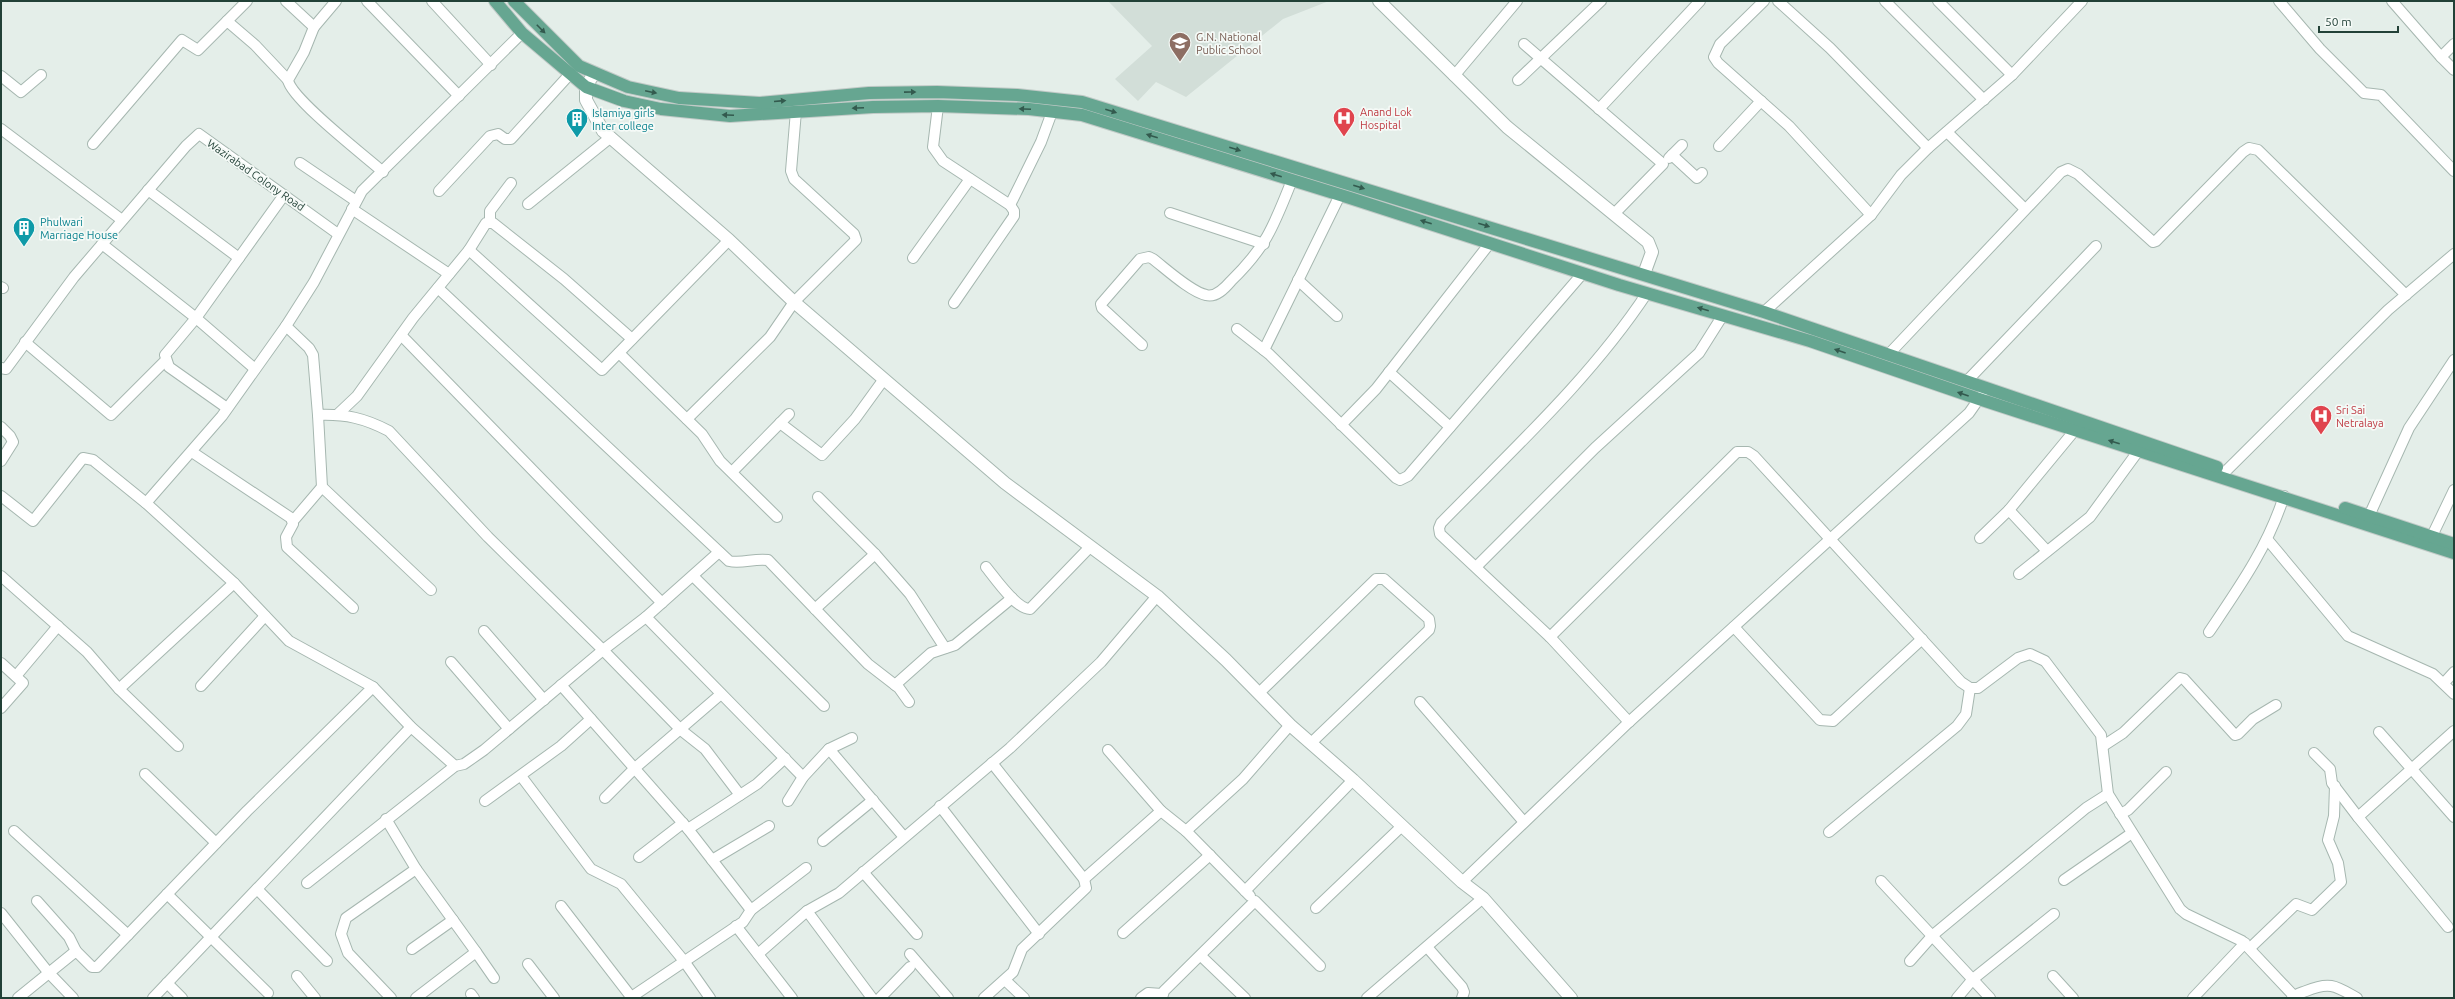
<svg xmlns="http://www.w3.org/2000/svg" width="2455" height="999" font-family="Ubuntu,sans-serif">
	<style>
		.built { fill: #d2ded8 }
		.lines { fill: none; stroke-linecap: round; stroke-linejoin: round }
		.minor-casing { stroke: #a6b7b0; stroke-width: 12 }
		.tertiary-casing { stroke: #a6b7b0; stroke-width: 14 }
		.primary-casing { stroke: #c1cac7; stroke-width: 14 }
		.minor { stroke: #fff; stroke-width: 10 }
		.tertiary { stroke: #fff; stroke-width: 12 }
		.primary { stroke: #66a691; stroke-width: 12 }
		.oneway { fill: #335a4e }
		.labels { text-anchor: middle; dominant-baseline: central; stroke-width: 3.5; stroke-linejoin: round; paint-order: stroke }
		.education-label { font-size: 11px; fill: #785e54; stroke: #f5faf7; text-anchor: start }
		.health-label { font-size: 11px; fill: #be3a42; stroke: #f5faf7; text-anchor: start }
		.culture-label { font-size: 11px; fill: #0d838f; stroke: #f5faf7; text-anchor: start }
		.street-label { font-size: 11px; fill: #224137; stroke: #f5faf7 }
	</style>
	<rect width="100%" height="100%" fill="#e4eee9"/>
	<polygon class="built" points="1108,1 1329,1 1283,19 1186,97 1156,82 1138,101 1115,79 1152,46"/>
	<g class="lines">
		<g class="minor-casing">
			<g id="minor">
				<path d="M 286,1 L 314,27 L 304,52 L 288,80 C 291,99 365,156 383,172"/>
				<polyline points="367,1 459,96"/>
				<polyline points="432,1 491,65"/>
				<polyline points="1764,1 1720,44 1714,57 1718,63 1789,126 1871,215"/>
				<polyline points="1778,1 1830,48 1928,148"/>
				<polyline points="1885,1 1984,100"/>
				<polyline points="1938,1 2012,75"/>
				<polyline points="2279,1 2320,49 2364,93 2381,95 2454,171"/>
				<polyline points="2392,1 2441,57"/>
				<polyline points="227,21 247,1"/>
				<polyline points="314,27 336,1"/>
				<polyline points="1524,44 1663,164 1614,214"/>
				<polyline points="2454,44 2441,57 2454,70"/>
				<polyline points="1,76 21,92 41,75"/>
				<polyline points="1454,76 1517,1"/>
				<polyline points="1518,80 1601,1"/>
				<polyline points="938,106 933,147 943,161 1010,205 1014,211 1014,216 954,303"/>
				<polyline points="1599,109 1700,1"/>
				<polyline points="1,129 122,220"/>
				<polyline points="1947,132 2025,209"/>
				<polyline points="93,144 182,40 198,50 227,21 255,45 288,80"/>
				<polyline points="1719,146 1761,101"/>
				<polyline points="1672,155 1697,178 1702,173"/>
				<polyline points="1669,158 1682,145"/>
				<polyline points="300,163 356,201"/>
				<polyline points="148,190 239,258"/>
				<polyline points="439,191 490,136 498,134 505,139 511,139 570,74"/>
				<polyline points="528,204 611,137"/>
				<polyline points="1010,205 1041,142 1052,112"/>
				<polyline points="352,209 449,274"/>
				<polyline points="1170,213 1264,244"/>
				<polyline points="490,222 490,211 511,183"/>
				<polyline points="102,244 196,318 255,369"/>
				<polyline points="469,250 486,223 493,223 564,279 632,339"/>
				<polyline points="913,258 970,179"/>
				<polyline points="1298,280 1337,316"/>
				<polyline points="1,287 3,288"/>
				<path d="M 438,288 L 729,561 C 742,564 754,558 768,560 L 868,664 L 899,688 L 909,702"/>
				<polyline points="1764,312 1871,215 1901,175 1928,148 2012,75 2082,1"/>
				<polyline points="1237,329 1269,354 1396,478 1400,480 1408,476 1583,273"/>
				<polyline points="401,335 662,603"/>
				<polyline points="25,342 111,415 165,361"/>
				<path d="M 1142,345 L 1102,308 L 1101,304 L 1140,259 L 1149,257 L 1153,259 C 1166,269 1191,292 1206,295 C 1216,298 1225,288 1231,281 C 1267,246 1274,225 1292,180"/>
				<polyline points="1264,350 1340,195"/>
				<polyline points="619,353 702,434 720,461 777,517"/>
				<polyline points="1888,355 2061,172 2068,169 2078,174 2153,242 2156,241 2243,152 2249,148 2258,150 2406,295"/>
				<polyline points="1,368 6,369 74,277 186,146 199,134 338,234"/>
				<polyline points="1389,372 1450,427"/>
				<polyline points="1966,382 2096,246"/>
				<polyline points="227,408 169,367 165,355 196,318 284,195"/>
				<polyline points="338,414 357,396 413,318 469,250 602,370 729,240"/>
				<polyline points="318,415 322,487 431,590"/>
				<polyline points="687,419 770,337 794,302 856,240 854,234 794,179 791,171 796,111"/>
				<polyline points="780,423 822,455 855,419 884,379"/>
				<polyline points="1341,425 1376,389 1490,243"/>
				<polyline points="1,427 10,436 13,442 1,461"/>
				<polyline points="192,452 291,518 293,524 286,537 287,547 353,608"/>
				<polyline points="2227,470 2388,310 2454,254"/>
				<polyline points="732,472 789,414"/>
				<polyline points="1,496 33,521 83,458 93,460 146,503 234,583 289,641 373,687 411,727 455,766"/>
				<polyline points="818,497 875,554 910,594 945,648"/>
				<polyline points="146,503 222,416 286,326"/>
				<polyline points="2009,510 2047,551"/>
				<polyline points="2369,516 2409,428 2454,360"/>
				<polyline points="293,521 322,487"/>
				<polyline points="2432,536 2454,490"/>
				<polyline points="1980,538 2009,510 2075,430"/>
				<polyline points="2267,539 2348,636 2433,674 2454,694"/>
				<polyline points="719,552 646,617 803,777"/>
				<polyline points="1477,566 1595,448 1699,353 1723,315"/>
				<path d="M 986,567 C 995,578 1016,609 1030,609 L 1090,547"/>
				<polyline points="2019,574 2090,517 2139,450"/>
				<polyline points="1,576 87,652 119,689"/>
				<polyline points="693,576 824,706"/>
				<polyline points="815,609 875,554"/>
				<polyline points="646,617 603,650 681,730 705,749 740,795"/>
				<polyline points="1734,627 1820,720 1833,721 1922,639"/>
				<polyline points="484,631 544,700"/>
				<path d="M 2209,632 C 2238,589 2268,547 2284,496"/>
				<polyline points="1550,637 1737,452 1748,452 1754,456 1961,682 1970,688 1978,688 2018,658 2030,654 2045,661 2101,735 2108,794 2180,909 2186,914 2242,941 2294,996"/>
				<polyline points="451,662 509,729"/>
				<polyline points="1,663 23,683 1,708"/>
				<polyline points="16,676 58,626"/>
				<polyline points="2444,683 2454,672"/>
				<polyline points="561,685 688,829 751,910"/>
				<polyline points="895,685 931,653 955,645 1012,598"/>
				<polyline points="201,686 265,616"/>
				<polyline points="1259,693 1376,579 1384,579 1429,619 1430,626 1429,630 1311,743"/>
				<polyline points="1420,702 1524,822"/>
				<path d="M 1629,722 L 1550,637 L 1440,534 L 1439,528 L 1441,523 C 1513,449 1590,379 1647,293"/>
				<polyline points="2379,732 2454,817"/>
				<polyline points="178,746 119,689 234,583"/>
				<polyline points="2103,746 2123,733 2180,678 2184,679 2235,735 2238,734 2253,719 2276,705"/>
				<polyline points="829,749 904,837"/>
				<polyline points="1108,750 1161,811"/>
				<polyline points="2314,753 2330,769 2332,783 2358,817 2448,927"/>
				<polyline points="992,763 1084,879 1161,811 1186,831 1243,779 1290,725"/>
				<polyline points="145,774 216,843"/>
				<polyline points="521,776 591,869 621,884 684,961 710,998"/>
				<polyline points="605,798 635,768 721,694"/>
				<polyline points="485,801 561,746 591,719"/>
				<polyline points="788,801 803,777 829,749 852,738"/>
				<polyline points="940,806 1039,934"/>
				<polyline points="2120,814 2128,810 2166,772"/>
				<polyline points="2358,817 2454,731"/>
				<polyline points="386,819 416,869 476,952 416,998"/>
				<polyline points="688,829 757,784 785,758"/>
				<polyline points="14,831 128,935"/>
				<polyline points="1186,831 1250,896"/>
				<polyline points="1829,832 1957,726 1966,714 1970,688"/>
				<polyline points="823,841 873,800"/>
				<polyline points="639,857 683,823"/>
				<polyline points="712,860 769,826"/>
				<polyline points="863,872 917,934"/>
				<polyline points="2064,880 2132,833"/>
				<polyline points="1881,881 1990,998"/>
				<polyline points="1462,882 1629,722 1969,413 1983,393"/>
				<path d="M 307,883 L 455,766 L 464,764 L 484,750 L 603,650 L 488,537 L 389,431 C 364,418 346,414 318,415 L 313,355 L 309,348 L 286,326 L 314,282 L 362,191 L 522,33"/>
				<polyline points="257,889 327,961"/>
				<polyline points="1245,891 1353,780"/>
				<polyline points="167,894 268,993"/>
				<polyline points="37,901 69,937 76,951"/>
				<polyline points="561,906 632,998"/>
				<polyline points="1316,908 1402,826"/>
				<polyline points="807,911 872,998"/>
				<polyline points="1,913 48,972 73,998"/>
				<polyline points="736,926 792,998"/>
				<polyline points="1123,933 1210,855"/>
				<polyline points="1427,947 1462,987 1464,992 1462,998"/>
				<polyline points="2250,948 2296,904 2312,910 2341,882 2338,863 2328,840 2334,816 2335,786"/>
				<polyline points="412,949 453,920"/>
				<polyline points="476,952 494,978"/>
				<polyline points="758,954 807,911 839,893 1010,748 1101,662 1157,596"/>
				<polyline points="910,954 948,998"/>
				<polyline points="1201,956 1245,998"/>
				<polyline points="1910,961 1933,935 2086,808 2108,794"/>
				<polyline points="528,964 554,998"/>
				<polyline points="297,976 315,998"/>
				<polyline points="2053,976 2073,998"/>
				<polyline points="1005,980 1024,998"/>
				<polyline points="167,983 182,998"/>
				<polyline points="471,994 474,998"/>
				<polyline points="18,998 76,951 92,967 97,967 247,811 373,687"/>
				<polyline points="153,998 411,727"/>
				<polyline points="391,998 348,953 341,934 346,918 416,869"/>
				<polyline points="630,998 743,922 751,910 806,868"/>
				<polyline points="880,998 910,967"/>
				<polyline points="984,998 1013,972 1022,949 1086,888 1084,879"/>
				<polyline points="1141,998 1148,993 1162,994"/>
				<polyline points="1162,998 1164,991 1255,901 1320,966"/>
				<polyline points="1367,998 1483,898"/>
				<polyline points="1957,998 1973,979 2054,914"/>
				<polyline points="2193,998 2245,943"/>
				<path d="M 2292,998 C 2296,994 2301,993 2306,991 C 2330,981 2336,986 2357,998"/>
			</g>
		</g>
		<g class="tertiary-casing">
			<g id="tertiary">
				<polyline points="1379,1 1507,127 1648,242 1652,252 1644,274"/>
				<polyline points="594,73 586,87 586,100 603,131 729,240 794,302 1005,483 1157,596 1226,660 1290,725 1353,780 1462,882 1483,898 1571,998"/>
			</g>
		</g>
		<g class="primary-casing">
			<g id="primary">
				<polyline points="495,1 522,33 586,87 624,101 661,109 730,116 873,107 938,106 1029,109 1082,115 1350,198 1619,285 1810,341 1979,399 2454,553"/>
				<polyline points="514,1 579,66 628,87 679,98 760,103 869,93 937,92 1017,95 1082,102 1764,312 2217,467"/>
				<polyline points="2345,508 2454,544"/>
			</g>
		</g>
		<use href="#minor" class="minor"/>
		<use href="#tertiary" class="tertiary"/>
		<use href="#primary" class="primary"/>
	</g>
	<defs><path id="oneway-solid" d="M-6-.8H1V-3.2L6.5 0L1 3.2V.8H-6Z"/></defs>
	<g class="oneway">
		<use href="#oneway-solid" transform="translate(541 29) rotate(45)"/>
		<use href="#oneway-solid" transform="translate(651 92) rotate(12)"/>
		<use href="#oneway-solid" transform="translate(910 92) rotate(-1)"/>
		<use href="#oneway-solid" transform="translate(780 101) rotate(-5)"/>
		<use href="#oneway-solid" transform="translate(858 108) rotate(177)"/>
		<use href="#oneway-solid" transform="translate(1025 109) rotate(-177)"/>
		<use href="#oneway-solid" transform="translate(1111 111) rotate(17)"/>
		<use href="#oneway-solid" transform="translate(728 115) rotate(-178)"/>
		<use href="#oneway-solid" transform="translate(1152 136) rotate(-163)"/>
		<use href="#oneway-solid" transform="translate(1235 149) rotate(17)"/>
		<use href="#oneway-solid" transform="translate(1276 175) rotate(-163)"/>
		<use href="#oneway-solid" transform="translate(1359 187) rotate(17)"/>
		<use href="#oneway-solid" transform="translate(1426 222) rotate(-162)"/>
		<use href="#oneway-solid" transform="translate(1484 225) rotate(17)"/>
		<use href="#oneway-solid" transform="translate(1703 309) rotate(-164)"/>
		<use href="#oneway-solid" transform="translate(1840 351) rotate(-161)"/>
		<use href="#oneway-solid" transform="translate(1963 394) rotate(-161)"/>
		<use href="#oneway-solid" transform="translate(2114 442) rotate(-162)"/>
	</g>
	<defs>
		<g id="school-pin" transform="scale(1.15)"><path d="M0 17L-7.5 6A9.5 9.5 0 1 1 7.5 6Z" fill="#8d6e63" stroke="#f5faf7"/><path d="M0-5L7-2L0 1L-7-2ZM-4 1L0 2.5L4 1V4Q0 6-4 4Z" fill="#fff"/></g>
		<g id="hospital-pin" transform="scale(1.15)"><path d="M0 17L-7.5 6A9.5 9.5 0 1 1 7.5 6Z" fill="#e0444e" stroke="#f5faf7"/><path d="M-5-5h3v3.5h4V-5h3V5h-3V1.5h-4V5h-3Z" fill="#fff"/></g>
		<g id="building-pin" transform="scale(1.15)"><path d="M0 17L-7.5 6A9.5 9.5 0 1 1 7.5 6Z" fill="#0f9aa8" stroke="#f5faf7"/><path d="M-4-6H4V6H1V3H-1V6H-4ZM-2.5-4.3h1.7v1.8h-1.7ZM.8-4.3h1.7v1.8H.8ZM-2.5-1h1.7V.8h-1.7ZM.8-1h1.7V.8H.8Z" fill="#fff"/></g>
	</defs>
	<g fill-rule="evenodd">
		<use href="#school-pin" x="1180" y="43"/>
		<use href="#hospital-pin" x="1344" y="118"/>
		<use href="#building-pin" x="577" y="119"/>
		<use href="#building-pin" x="24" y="228"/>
		<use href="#hospital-pin" x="2321" y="416"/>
	</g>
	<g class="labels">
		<g class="education-label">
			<text x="1196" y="37">G.N. National<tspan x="1196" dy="13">Public School</tspan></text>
		</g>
		<g class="health-label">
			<text x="1360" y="112">Anand Lok<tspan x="1360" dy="13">Hospital</tspan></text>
			<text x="2336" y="410">Sri Sai<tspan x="2336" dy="13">Netralaya</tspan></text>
		</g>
		<g class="culture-label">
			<text x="592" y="113">Islamiya girls<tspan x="592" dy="13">Inter college</tspan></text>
			<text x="40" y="222">Phulwari<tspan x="40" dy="13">Marriage House</tspan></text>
		</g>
		<g class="street-label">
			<text transform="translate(256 175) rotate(35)">Wazirabad Colony Road</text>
		</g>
	</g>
	<rect width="2455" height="999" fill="none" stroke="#224137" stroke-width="4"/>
	<path d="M2319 26v6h79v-6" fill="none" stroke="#224137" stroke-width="2"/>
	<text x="2325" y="26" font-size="12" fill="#224137" stroke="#f5faf7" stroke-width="3" paint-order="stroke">50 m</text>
</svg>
